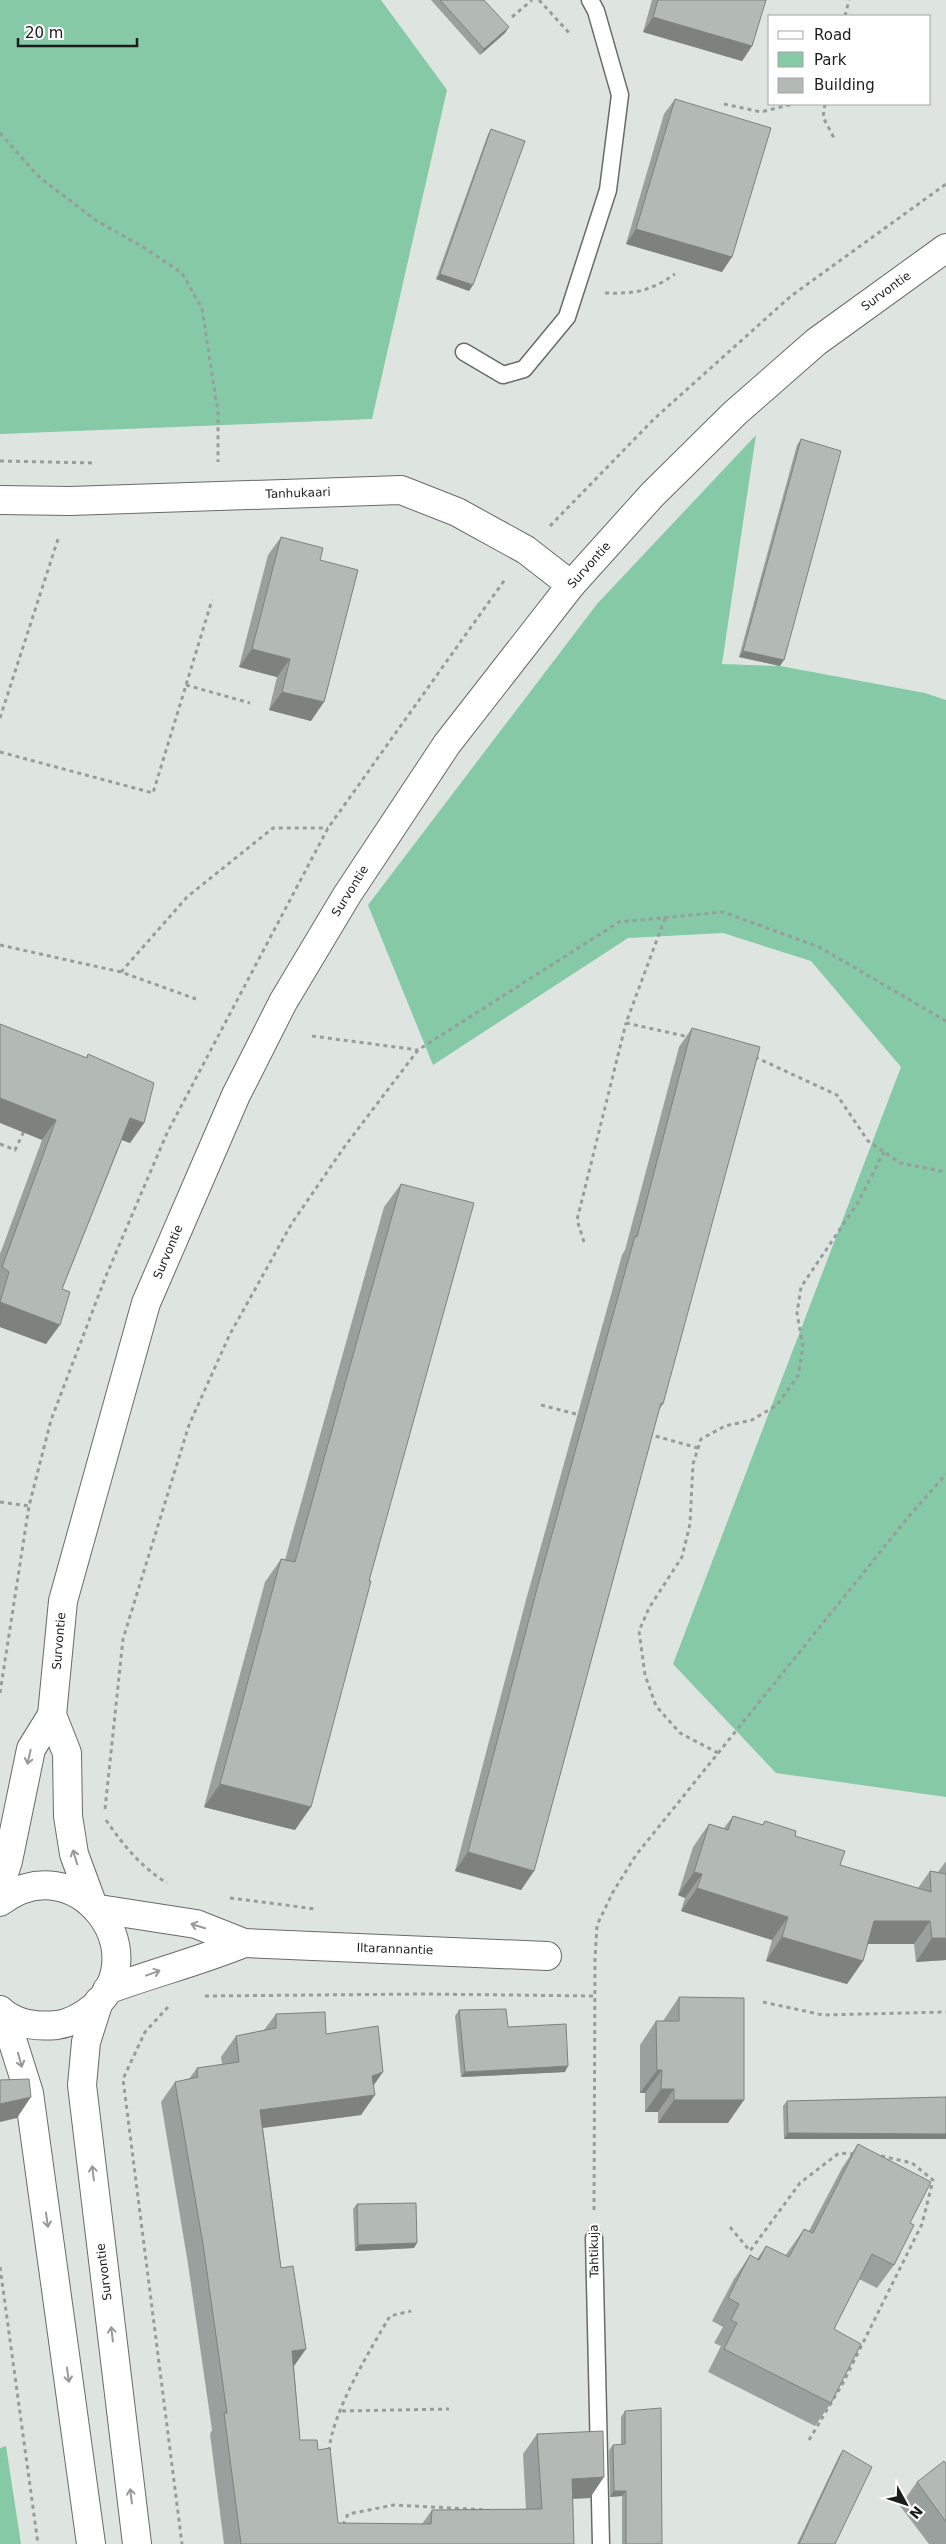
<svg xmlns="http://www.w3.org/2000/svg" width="946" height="2544" font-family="'DejaVu Sans',sans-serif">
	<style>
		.green { fill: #85c9a7 }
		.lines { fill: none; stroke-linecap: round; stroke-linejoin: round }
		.lane-casing { stroke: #666c69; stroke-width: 19 }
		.street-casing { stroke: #666c69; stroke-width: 30 }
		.secondary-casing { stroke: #666c69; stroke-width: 30 }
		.path { stroke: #979d9a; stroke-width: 3; stroke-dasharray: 4 4; stroke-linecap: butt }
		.lane { stroke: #fff; stroke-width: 16 }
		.street { stroke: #fff; stroke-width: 28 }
		.secondary { stroke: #fff; stroke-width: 28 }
		.wall { fill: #9aa09d }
		.shaded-wall { fill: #7d827f }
		.building { fill: #b3bab6; stroke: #7d827f }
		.oneway { stroke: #989998 }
		.labels { text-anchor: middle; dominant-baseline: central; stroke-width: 4; stroke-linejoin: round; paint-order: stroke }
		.street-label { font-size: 12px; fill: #191c1a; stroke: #fff }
	</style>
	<rect width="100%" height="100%" fill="#dee5e1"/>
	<g class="green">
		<polygon points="0,0 381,0 447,90 372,419 0,434"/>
		<polygon points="756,435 722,664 780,666 925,693 946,700 946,1797 776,1773 673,1664 901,1067 811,961 723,933 628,938 433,1065 368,905 597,604"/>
		<polygon points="6,2446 21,2544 0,2544 0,2448"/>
	</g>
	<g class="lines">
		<g class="lane-casing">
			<g id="lane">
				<polyline points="464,352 503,375 524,369 567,317 608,190 620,95 596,11 590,0"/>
				<polyline points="594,2238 601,2544"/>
			</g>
		</g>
		<g class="street-casing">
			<g id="street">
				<polyline points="0,500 70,501 401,490 457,512 526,550 571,585"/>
				<polyline points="99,1909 196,1924 244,1943 547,1956"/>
				<path d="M 107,1990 C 153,1973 200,1961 244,1943"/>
			</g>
		</g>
		<g class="secondary-casing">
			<g id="secondary">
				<polyline points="0,1886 8,1861 31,1749 52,1715"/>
				<path d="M 0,1902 C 75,1844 157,1951 94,2007 C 83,2016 71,2023 57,2025 C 37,2027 15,2024 0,2010"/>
				<polyline points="92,1903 74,1854 68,1816 67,1753 52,1715 63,1601 146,1303 236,1095 283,1002 347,895 447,744 571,585 652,495 735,413 816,342 946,248"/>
				<polyline points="99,2001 86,2042 82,2085 137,2544"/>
				<polyline points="4,2014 29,2093 91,2544"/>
			</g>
		</g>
		<g class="path">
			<polyline points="539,0 571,35"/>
			<polyline points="845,16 849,0"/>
			<polyline points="512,17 532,0"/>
			<polyline points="724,104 761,112 793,104"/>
			<polyline points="825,104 823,117 834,138"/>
			<polyline points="0,133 39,177 97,221 143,247 182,273 202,309 218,412 218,462"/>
			<path d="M 605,293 C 635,294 651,291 675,274"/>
			<polyline points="0,461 95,463"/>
			<polyline points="550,526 655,418 791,296 946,184"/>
			<polyline points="186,685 250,703"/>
			<polyline points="0,718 59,536"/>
			<polyline points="0,752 153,793 212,600"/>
			<polyline points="665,918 626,1023 689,1037"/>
			<polyline points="0,945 121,972 196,999"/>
			<polyline points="121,972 187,897 273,828 328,828"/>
			<polyline points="312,1036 418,1050"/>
			<polyline points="755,1057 837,1095 868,1141 900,1163 946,1172"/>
			<polyline points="0,1144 15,1150 25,1129"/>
			<polyline points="584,1242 577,1220 626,1023"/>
			<polyline points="541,1405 580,1415"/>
			<polyline points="648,1434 698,1448"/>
			<polyline points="0,1502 29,1506"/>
			<polyline points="0,1693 29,1506 51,1420 106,1276 167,1133 328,828 506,578"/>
			<polyline points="718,1753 680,1733 656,1706 645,1675 639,1631 649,1608 682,1557 690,1524 693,1464 701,1439 725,1426 752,1420 777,1405 798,1376 803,1347 797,1313 801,1287 857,1204 884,1152"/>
			<polyline points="105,1809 123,1639 189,1425 230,1334 292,1223 345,1146 418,1050 619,922 723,912 819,947 946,1021"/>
			<path d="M 106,1820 C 123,1845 141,1867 167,1883"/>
			<polyline points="230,1898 316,1909"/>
			<polyline points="205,1996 425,1994 593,1996"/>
			<polyline points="763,2002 823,2015 946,2012"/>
			<polyline points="168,2007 145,2032 123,2079 182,2544"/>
			<polyline points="594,2210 595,1958 597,1925 613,1892 636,1855 910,1515 946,1474"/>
			<polyline points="730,2227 750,2251 800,2183 839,2153 856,2154"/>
			<polyline points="0,2267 38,2544"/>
			<polyline points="342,2411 449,2409"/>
			<polyline points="809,2440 843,2383 922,2224 933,2180 912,2163 877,2155"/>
			<path d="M 329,2451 C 332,2412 370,2350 390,2316 L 411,2311"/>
			<polyline points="343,2525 348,2514 394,2505 489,2510"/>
		</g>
		<use href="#lane" class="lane"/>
		<use href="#street" class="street"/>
		<use href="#secondary" class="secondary"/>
	</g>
	<g class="wall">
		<polygon points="431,0 484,0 505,33 480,55"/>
		<polygon points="652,0 766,0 752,46 742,61 643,32"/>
		<polygon points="675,99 722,272 626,244 664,114"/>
		<polygon points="491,129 469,291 436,279 488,134"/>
		<polygon points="801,439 780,666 739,657 797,445"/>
		<polygon points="281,537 320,560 311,721 269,710 277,677 239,667 268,555"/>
		<polygon points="692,1028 663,1404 659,1410 534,1871 521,1890 455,1871 526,1600 622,1255 625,1250 679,1047"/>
		<polygon points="88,1054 144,1123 130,1143 122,1140 62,1289 46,1344 0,1327 0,1254 42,1140"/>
		<polygon points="401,1184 295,1830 204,1807 265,1582 281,1559 285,1560 384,1207"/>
		<polygon points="733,1816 762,1825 765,1821 795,1836 840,1865 918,1888 930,1871 938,1872 946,1861 946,1960 916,1962 914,1944 868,1944 863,1961 847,1984 766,1961 772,1940 681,1911 685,1898 678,1895 693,1847 709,1824 724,1828"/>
		<polygon points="679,1997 728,2123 658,2123 658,2112 645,2112 645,2093 640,2093 640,2045 656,2021 663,2021"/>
		<polygon points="459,2010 508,2027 565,2072 461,2077 455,2016"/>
		<polygon points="276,2014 326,2034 374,2085 361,2115 263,2128 294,2366 300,2440 318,2450 338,2523 422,2524 432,2510 526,2509 523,2454 537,2434 590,2498 573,2499 574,2544 224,2544 210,2434 212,2430 188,2264 161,2102 175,2082 189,2079 197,2068 222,2064 221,2057 236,2036 264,2030"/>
		<polygon points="946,2097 784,2139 783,2106 787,2101"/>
		<polygon points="858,2144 910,2223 894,2265 877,2288 859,2279 834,2329 831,2403 815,2426 708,2372 721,2346 714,2343 723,2327 712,2321 734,2279 750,2255 757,2259 766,2246 785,2256 804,2229 809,2231 842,2168"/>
		<polygon points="357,2204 414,2248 355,2251 353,2209"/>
		<polygon points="625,2411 662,2544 622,2544 622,2496 610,2497 609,2450 613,2445 621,2445 621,2417"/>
		<polygon points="843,2450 835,2544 797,2544 839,2456"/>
		<polygon points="946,2464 946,2544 929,2544 900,2506 917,2482"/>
	</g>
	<g class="shaded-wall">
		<polygon points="653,17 752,46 742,61 643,32"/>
		<polygon points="509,27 505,33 480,55 484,49"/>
		<polygon points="636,229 732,257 722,272 626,244"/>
		<polygon points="440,274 473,285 469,291 436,279"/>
		<polygon points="252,649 290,659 277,677 239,667"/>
		<polygon points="743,651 784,660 780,666 739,657"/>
		<polygon points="282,692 324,702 311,721 269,710"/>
		<polygon points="0,1098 56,1120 42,1140 0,1123"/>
		<polygon points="130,1118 144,1123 130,1143 117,1138"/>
		<polygon points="0,1302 60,1325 46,1344 0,1327"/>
		<polygon points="220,1784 311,1807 295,1830 204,1807"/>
		<polygon points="468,1852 534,1871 521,1890 455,1871"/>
		<polygon points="694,1872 702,1874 685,1898 678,1895"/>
		<polygon points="697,1888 788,1917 772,1940 681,1911"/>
		<polygon points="874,1921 930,1921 914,1944 858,1944"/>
		<polygon points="782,1937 863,1961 847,1984 766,1961"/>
		<polygon points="932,1938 946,1938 946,1960 916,1962"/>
		<polygon points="568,2066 565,2072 461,2077 465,2072"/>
		<polygon points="657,2070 662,2070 645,2093 640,2093"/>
		<polygon points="383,2072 369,2092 372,2076"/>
		<polygon points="661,2089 674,2089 658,2112 645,2112"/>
		<polygon points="375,2095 361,2115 246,2130 260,2110"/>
		<polygon points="31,2097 17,2118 0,2122 0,2104"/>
		<polygon points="674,2100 744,2100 728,2123 658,2123"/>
		<polygon points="788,2133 946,2134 946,2139 784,2139"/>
		<polygon points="417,2243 414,2248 355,2251 358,2245"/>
		<polygon points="306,2349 292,2369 292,2351"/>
		<polygon points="604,2477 590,2498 558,2499 572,2479"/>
		<polygon points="614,2491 626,2491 622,2496 610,2497"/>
	</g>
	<g class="building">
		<polygon points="440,0 484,0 509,27 484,49"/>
		<polygon points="658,0 766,0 752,46 653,17"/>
		<polygon points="675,99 771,128 732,257 636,229"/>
		<polygon points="491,129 525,141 473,285 440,274"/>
		<polygon points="801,439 841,451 784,660 743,651"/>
		<polygon points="281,537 323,548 320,560 358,570 324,702 282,692 290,659 252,649"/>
		<polygon points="0,1024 87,1058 88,1054 154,1083 144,1123 130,1118 62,1289 70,1292 60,1325 0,1302 9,1272 2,1267 56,1120 0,1098"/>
		<polygon points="692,1028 760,1047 663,1404 661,1403 534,1871 468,1852 539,1581 635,1236 637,1237"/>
		<polygon points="401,1184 474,1203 369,1581 371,1581 311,1807 220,1784 281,1559 295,1562"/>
		<polygon points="733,1816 763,1825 765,1821 796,1831 795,1836 845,1851 840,1865 931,1892 930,1871 946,1874 946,1938 932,1938 930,1921 874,1921 863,1961 782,1937 788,1917 697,1888 702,1874 694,1872 709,1824 728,1830"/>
		<polygon points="679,1997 744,1998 744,2100 674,2100 674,2089 661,2089 662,2070 657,2070 656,2021 679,2021"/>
		<polygon points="506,2009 508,2027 566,2024 568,2066 465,2072 459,2010"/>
		<polygon points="325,2012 326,2034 378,2026 383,2072 372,2076 375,2095 260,2110 281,2268 293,2266 306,2349 292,2351 300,2440 317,2440 318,2450 330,2448 338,2523 431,2524 432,2510 542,2509 537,2434 603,2431 604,2477 572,2479 574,2544 241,2544 224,2413 227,2413 203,2244 175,2082 198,2077 197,2068 239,2062 236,2036 276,2028 276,2014"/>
		<polygon points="29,2079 31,2097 0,2104 0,2080"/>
		<polygon points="946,2097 946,2134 788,2133 787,2101"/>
		<polygon points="858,2144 931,2182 910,2223 914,2225 894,2265 872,2254 834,2329 861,2344 831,2403 724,2349 737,2323 731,2320 739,2304 728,2298 750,2255 759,2260 766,2246 789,2257 804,2229 813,2233"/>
		<polygon points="416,2203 417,2243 358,2245 357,2204"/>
		<polygon points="661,2408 662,2544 626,2544 626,2491 614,2491 613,2445 625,2444 625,2411"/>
		<polygon points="843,2450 872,2467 835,2544 799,2544"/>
		<polygon points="944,2461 946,2464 946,2522 917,2482"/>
	</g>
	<defs><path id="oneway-shaft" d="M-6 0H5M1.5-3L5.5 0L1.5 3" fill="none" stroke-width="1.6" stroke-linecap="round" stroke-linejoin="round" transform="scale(1.25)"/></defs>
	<g class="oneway">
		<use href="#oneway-shaft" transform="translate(29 1757) rotate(103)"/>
		<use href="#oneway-shaft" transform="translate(75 1857) rotate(-107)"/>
		<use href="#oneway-shaft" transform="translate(198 1926) rotate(-163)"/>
		<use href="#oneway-shaft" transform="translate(153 1973) rotate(-20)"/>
		<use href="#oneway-shaft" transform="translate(20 2060) rotate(74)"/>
		<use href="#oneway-shaft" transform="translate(93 2173) rotate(-97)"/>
		<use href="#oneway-shaft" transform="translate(47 2220) rotate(82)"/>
		<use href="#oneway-shaft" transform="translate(112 2334) rotate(-97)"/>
		<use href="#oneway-shaft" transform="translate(68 2375) rotate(82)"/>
		<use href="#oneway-shaft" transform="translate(131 2496) rotate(-97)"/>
	</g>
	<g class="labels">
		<g class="street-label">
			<text transform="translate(886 291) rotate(-36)">Survontie</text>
			<text transform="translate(298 493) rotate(-2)">Tanhukaari</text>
			<text transform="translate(589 565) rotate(-48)">Survontie</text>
			<text transform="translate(350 891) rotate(-58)">Survontie</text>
			<text transform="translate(168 1252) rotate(-67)">Survontie</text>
			<text transform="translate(59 1641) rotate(-85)">Survontie</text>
			<text transform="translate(395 1949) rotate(2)">Iltarannantie</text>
			<text transform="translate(594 2251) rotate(-91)">Tahtikuja</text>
			<text transform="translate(104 2272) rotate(-97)">Survontie</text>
		</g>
	</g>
	<rect x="768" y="15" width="162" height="90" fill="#ffffff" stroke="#a3a4a3"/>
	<rect x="778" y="31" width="25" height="8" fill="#ffffff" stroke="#a3a4a3"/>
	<text x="814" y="40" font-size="15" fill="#191c1a">Road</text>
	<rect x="778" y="52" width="25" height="15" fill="#85c9a7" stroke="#a3a4a3"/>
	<text x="814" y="65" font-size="15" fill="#191c1a">Park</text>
	<rect x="778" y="78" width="25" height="15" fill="#b3bab6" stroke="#a3a4a3"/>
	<text x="814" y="90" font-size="15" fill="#191c1a">Building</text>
	<g transform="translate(906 2504) rotate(130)" stroke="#ffffff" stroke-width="4" paint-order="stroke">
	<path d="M0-4L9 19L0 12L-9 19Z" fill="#191c1a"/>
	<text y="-8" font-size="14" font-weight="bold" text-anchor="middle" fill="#191c1a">N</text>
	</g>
	<path d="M18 38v8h119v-8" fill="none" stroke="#191c1a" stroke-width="2.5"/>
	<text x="25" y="38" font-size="15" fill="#191c1a" stroke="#ffffff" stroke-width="4" paint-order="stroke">20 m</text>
</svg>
